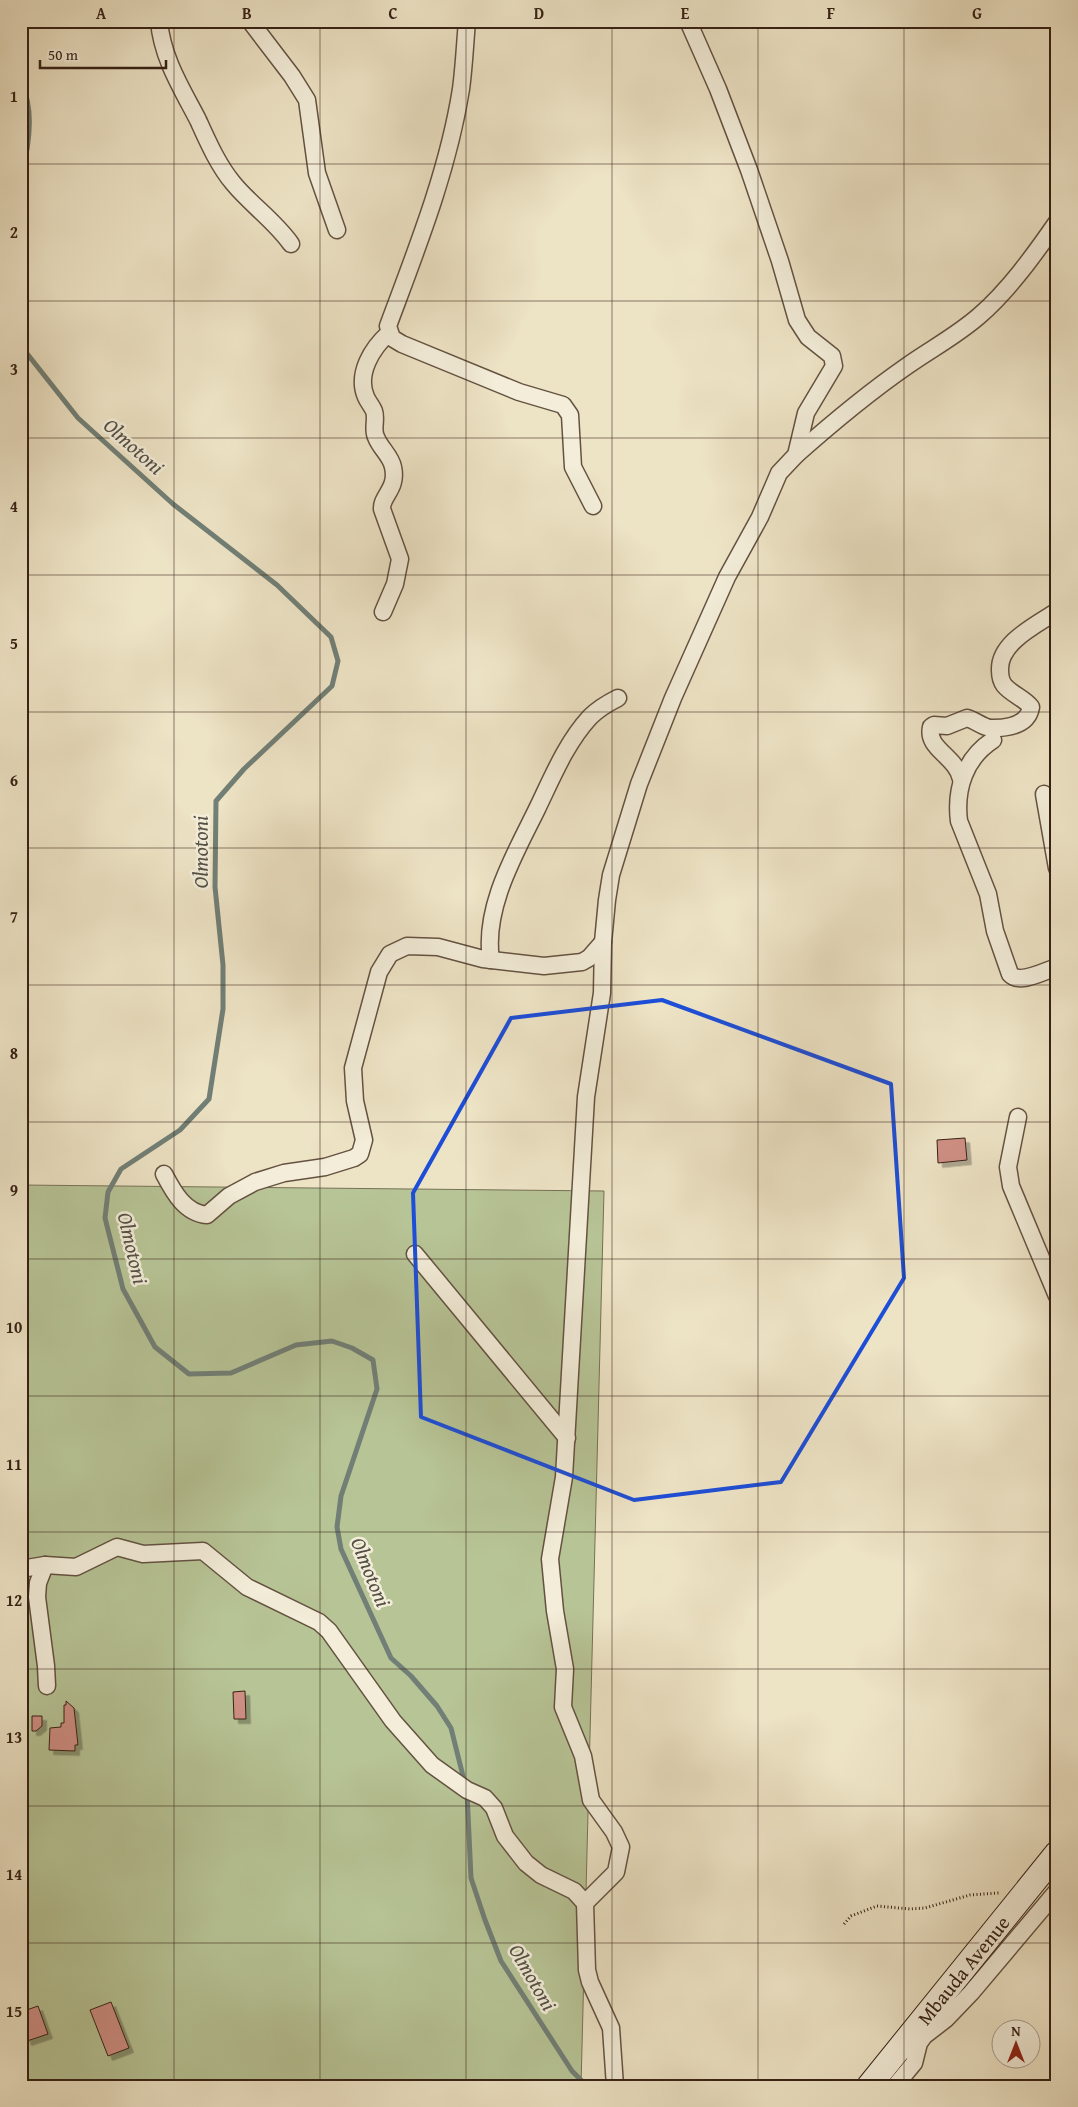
<svg xmlns="http://www.w3.org/2000/svg" width="1078" height="2107" font-family="'Gentium Book Plus',serif">
	<style>
		.green { fill: #b7c496; stroke: #767256 }
		.lines { fill: none; stroke-linecap: round; stroke-linejoin: round }
		.stream { stroke: #717f76; stroke-width: 5 }
		.building { fill: #cf8f84; stroke: #362115; filter: url(#shadow) }
		.street-casing { stroke: #645241; stroke-width: 19 }
		.secondary-casing { stroke: #362115; stroke-width: 26 }
		.path { stroke: #362115; stroke-width: 3; stroke-dasharray: 1 2.5; stroke-linecap: butt }
		.street { stroke: #f3edd9; stroke-width: 16 }
		.secondary { stroke: #f3edd9; stroke-width: 24 }
		.marked { fill: none; stroke: #1d4ed8; stroke-width: 4; stroke-linejoin: round }
		.grid { fill: none; stroke: #362115; stroke-width: 1; stroke-opacity: 0.55 }
		.labels { text-anchor: middle; dominant-baseline: central; stroke-width: 5; stroke-linejoin: round; paint-order: stroke }
		.street-label { font-size: 20px; fill: #362115; stroke: #f3edd9 }
		.water-label { font-size: 21px; font-style: italic; fill: #545046; stroke: #f3edd9 }
		.neatline { fill: none; stroke: #362115; stroke-width: 2 }
		.grid-label { font-size: 16px; text-anchor: middle; font-weight: bold; fill: #362115 }
	</style>
	<defs>
		<filter id="shadow"><feDropShadow dx="4.5" dy="4.5" stdDeviation="0" flood-color="#0004"/></filter>
	</defs>
	<rect width="100%" height="100%" fill="#ede3c5"/>
	<filter id="stains"><feTurbulence type="fractalNoise" baseFrequency=".004" numOctaves="4"/><feColorMatrix values="0 0 0 0 .2 0 0 0 0 .09 0 0 0 0 .02 0 0 0 .5 -.17"/></filter>
	<radialGradient id="worn" r=".72"><stop offset=".6" stop-color="#630" stop-opacity="0"/><stop offset="1" stop-color="#630" stop-opacity=".3"/></radialGradient>
	<polygon class="green" points="21,1185 604,1191 581,2086 21,2086"/>
	<g class="lines">
		<g class="stream">
			<path d="M 21,82 C 35,110 29,147 21,176"/>
			<polyline points="21,346 78,418 173,504 277,585 331,637 338,661 332,686 244,769 216,801 215,887 223,965 223,1009 209,1099 180,1130 121,1169 108,1192 105,1218 123,1289 155,1347 189,1374 231,1373 296,1345 332,1341 352,1348 373,1360 377,1389 341,1496 337,1527 341,1549 391,1658 411,1676 437,1706 451,1728 465,1784"/>
			<polyline points="467,1792 471,1878 485,1920 501,1961 572,2071 587,2086"/>
		</g>
	</g>
	<g class="building">
		<polygon points="965,1138 967,1160 938,1163 937,1140"/>
		<polygon points="245,1691 246,1719 234,1719 233,1692"/>
		<polygon points="66,1701 74,1708 78,1745 75,1745 75,1751 49,1750 50,1728 61,1727 61,1723 64,1723 64,1705 66,1705"/>
		<polygon points="32,1716 42,1716 42,1726 36,1731 32,1731"/>
		<polygon points="111,2002 129,2048 108,2056 90,2010"/>
		<polygon points="38,2006 48,2034 27,2041 21,2023 21,2012"/>
	</g>
	<g class="lines">
		<g class="street-casing">
			<g id="street">
				<path d="M 159,21 C 162,58 182,89 198,120 C 208,142 218,165 233,183 C 251,205 275,221 291,244"/>
				<polyline points="250,21 292,76 307,100 317,173 337,230"/>
				<path d="M 467,21 C 465,44 464,67 461,89 C 448,171 417,248 388,326 L 392,338 L 402,344 L 519,392 L 563,405 L 570,415 L 573,467 L 593,506"/>
				<path d="M 796,455 C 831,424 868,393 907,366 C 931,349 956,336 979,316 C 1009,290 1034,255 1057,222"/>
				<path d="M 383,612 L 395,584 L 400,559 L 382,509 C 381,496 398,489 393,467 C 391,456 380,448 376,437 C 372,429 377,419 374,411 C 372,406 368,402 366,397 C 356,374 372,348 389,333"/>
				<path d="M 993,740 C 965,758 955,789 959,821 L 988,894 L 995,931 L 1010,974 C 1020,985 1044,971 1057,967"/>
				<path d="M 961,779 C 956,756 926,749 931,727 L 934,725 L 947,726 L 967,718 C 975,720 985,729 993,728 C 1008,728 1028,725 1031,707 C 1024,698 1011,694 1004,685 C 1001,681 1000,675 1000,670 C 999,642 1037,625 1057,611"/>
				<polyline points="1044,794 1057,868"/>
				<path d="M 491,960 C 483,908 515,854 537,809 C 552,778 566,743 590,717 C 598,709 608,703 618,698"/>
				<polyline points="1018,1117 1008,1167 1011,1186 1057,1296"/>
				<path d="M 164,1174 C 174,1193 185,1213 207,1215 L 229,1196 L 255,1182 L 284,1173 L 325,1167 L 354,1158 L 360,1154 L 364,1140 L 355,1101 L 353,1068 L 379,972 L 390,954 L 407,946 L 438,947 L 483,959 L 544,966 L 582,962 L 589,958 L 603,942"/>
				<polyline points="415,1254 567,1438"/>
				<polyline points="45,1565 38,1583 37,1597 46,1666 47,1686"/>
				<polyline points="21,1569 45,1565 76,1567 117,1547 143,1554 203,1551 247,1587 319,1622 329,1631 393,1721 432,1765 467,1790 485,1798 494,1808 505,1836 526,1863 541,1875 574,1891 585,1903"/>
				<polyline points="615,2086 611,2028 590,1982 587,1970 585,1903 616,1872 621,1847 614,1832 591,1800 583,1756 563,1707 565,1669 555,1611 550,1559 564,1477 586,1097 602,993 603,942 607,900 611,875 639,784 673,698 727,577 760,517 779,473 796,455 806,413 834,366 832,356 808,337 797,320 780,261 749,170 718,89 688,21"/>
				<polyline points="895,2086 914,2063 919,2043 924,2036 946,2019 971,1993 1057,1891"/>
			</g>
		</g>
		<g class="secondary-casing">
			<polyline id="secondary" points="869,2086 1057,1853"/>
		</g>
		<polyline class="path" points="844,1924 851,1916 877,1906 910,1909 925,1908 970,1895 999,1893"/>
		<use href="#street" class="street"/>
		<use href="#secondary" class="secondary"/>
	</g>
	<path class="marked" d="M 662,1000 L 891,1084 L 904,1278 L 781,1482 L 634,1500 L 421,1417 L 413,1193 L 511,1018 Z"/>
	<path class="grid" d="M 174,21 L 174,2086M 320,21 L 320,2086M 466,21 L 466,2086M 612,21 L 612,2086M 758,21 L 758,2086M 904,21 L 904,2086M 21,164 L 1057,164M 21,301 L 1057,301M 21,438 L 1057,438M 21,575 L 1057,575M 21,712 L 1057,712M 21,848 L 1057,848M 21,985 L 1057,985M 21,1122 L 1057,1122M 21,1259 L 1057,1259M 21,1396 L 1057,1396M 21,1532 L 1057,1532M 21,1669 L 1057,1669M 21,1806 L 1057,1806M 21,1943 L 1057,1943"/>
	<g class="labels">
		<g class="street-label">
			<text transform="translate(963 1970) rotate(-51)">Mbauda Avenue</text>
		</g>
		<g class="water-label">
			<text transform="translate(134 446) rotate(42)">Olmotoni</text>
			<text transform="translate(200 852) rotate(-90)">Olmotoni</text>
			<text transform="translate(133 1248) rotate(77)">Olmotoni</text>
			<text transform="translate(371 1572) rotate(68)">Olmotoni</text>
			<text transform="translate(533 1977) rotate(60)">Olmotoni</text>
		</g>
	</g>
	<rect width="1078" height="2107" fill="none" stroke="#ede3c5" stroke-width="55"/>
	<g transform="translate(1016 2044)"><circle r="24" fill="#f3edd9" stroke="#a79b8b"/>
	<path d="M0-4L9 19L0 12L-9 19Z" fill="#8f2418"/>
	<text y="-8" font-size="14" font-weight="bold" text-anchor="middle" fill="#362115">N</text>
	</g>
	<path d="M40 60v8h126v-8" fill="none" stroke="#362115" stroke-width="2.5"/>
	<text x="48" y="60" font-size="15" fill="#362115" stroke="#f3edd9" stroke-width="4" paint-order="stroke">50 m</text>
	<rect x="28" y="28" width="1022" height="2052" class="neatline"/>
	<g class="grid-label">
		<text x="101" y="19">A</text>
		<text x="247" y="19">B</text>
		<text x="393" y="19">C</text>
		<text x="539" y="19">D</text>
		<text x="685" y="19">E</text>
		<text x="831" y="19">F</text>
		<text x="977" y="19">G</text>
		<text x="14" y="102">1</text>
		<text x="14" y="238">2</text>
		<text x="14" y="375">3</text>
		<text x="14" y="512">4</text>
		<text x="14" y="649">5</text>
		<text x="14" y="786">6</text>
		<text x="14" y="922">7</text>
		<text x="14" y="1059">8</text>
		<text x="14" y="1196">9</text>
		<text x="14" y="1333">10</text>
		<text x="14" y="1470">11</text>
		<text x="14" y="1606">12</text>
		<text x="14" y="1743">13</text>
		<text x="14" y="1880">14</text>
		<text x="14" y="2017">15</text>
	</g>
	<rect width="100%" height="100%" filter="url(#stains)"/>
	<rect width="100%" height="100%" fill="url(#worn)"/>
</svg>
